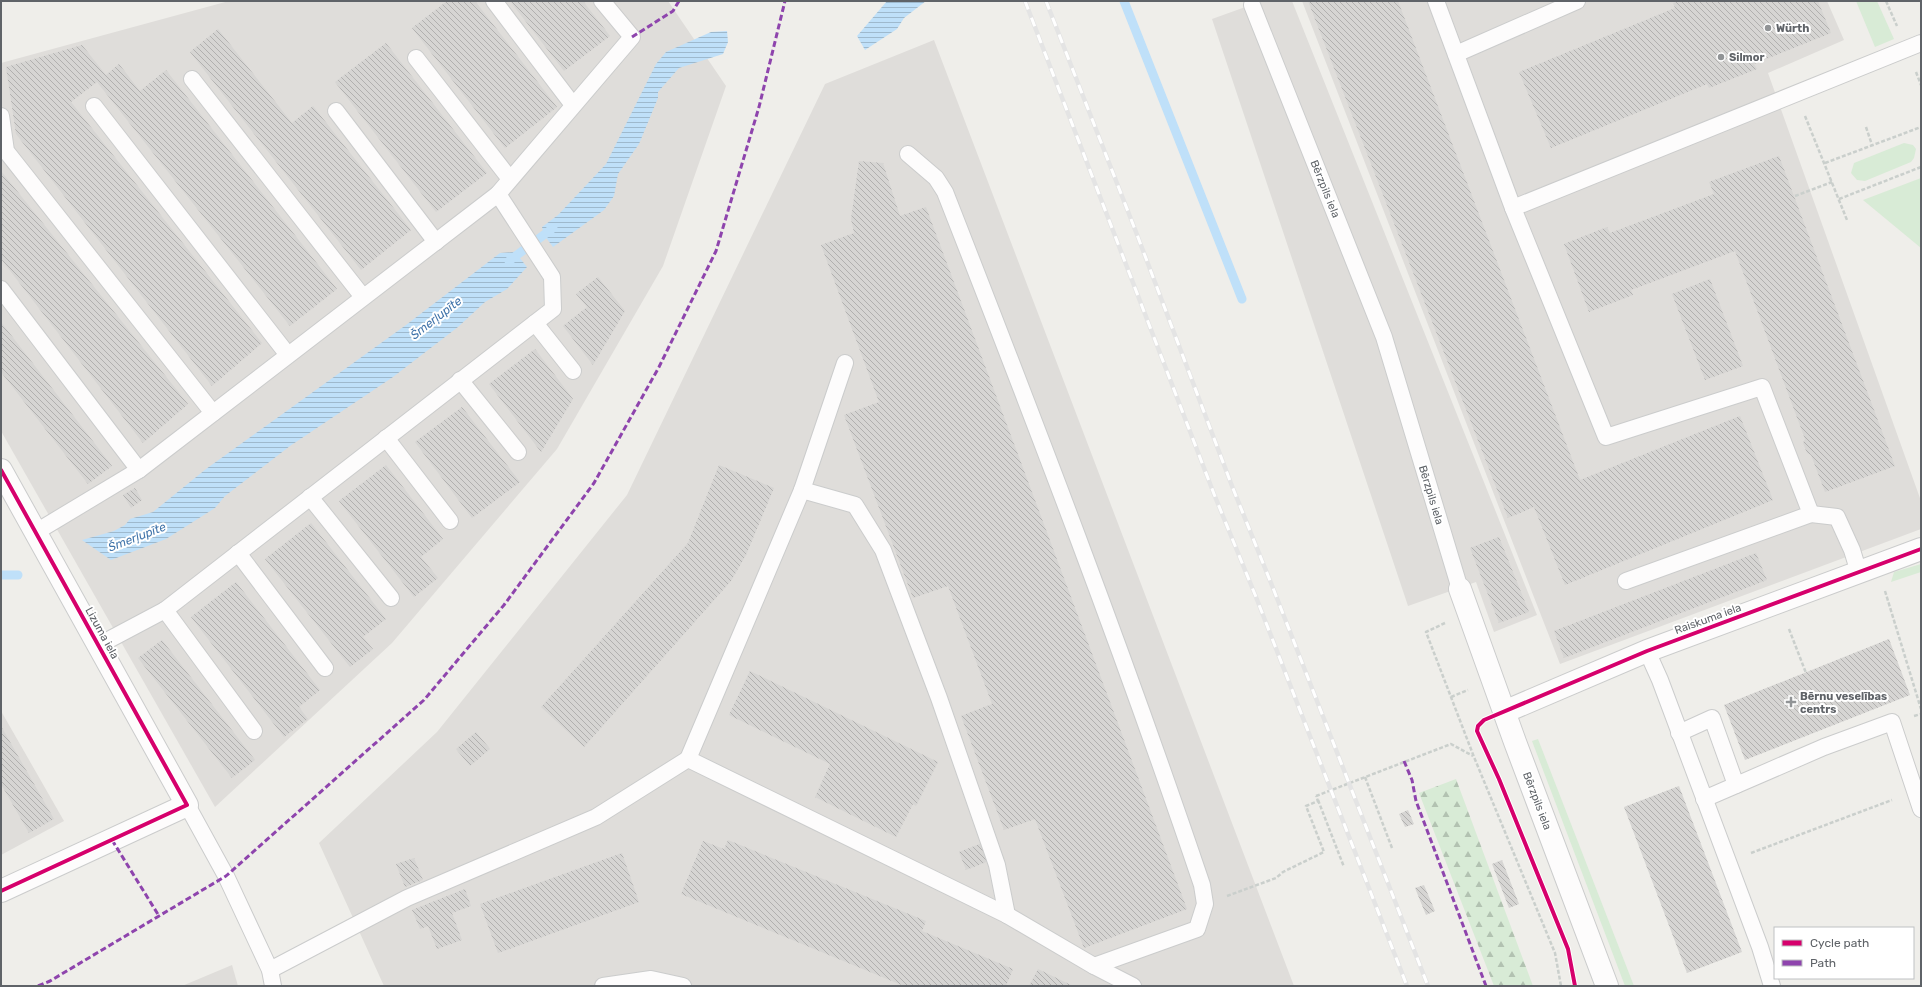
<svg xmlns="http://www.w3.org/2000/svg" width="1922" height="987" font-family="Rubik,sans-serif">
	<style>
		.industrial { fill: #dfddda }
		.grass { fill: #d8ebd6 }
		.forest { fill: url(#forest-firs) }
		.water { fill: url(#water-rules) }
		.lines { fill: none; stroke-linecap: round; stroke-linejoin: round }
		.stream { stroke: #bfe0f9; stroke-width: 9 }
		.building { fill: url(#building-back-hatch) }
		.service-casing { stroke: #cbcccc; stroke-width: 18 }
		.minor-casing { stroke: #cbcccc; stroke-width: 24 }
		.path { stroke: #cacfcc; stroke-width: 2.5; stroke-dasharray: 4 2; stroke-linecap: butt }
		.service { stroke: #fdfcfc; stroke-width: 16 }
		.minor { stroke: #fdfcfc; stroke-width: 22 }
		.rail-casing { stroke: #e4e4e4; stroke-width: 4.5 }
		.rail { stroke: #fff; stroke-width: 3; stroke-dasharray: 9; stroke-linecap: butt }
		.quiet { stroke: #8e44ad; stroke-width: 3; stroke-dasharray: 6 3; stroke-linecap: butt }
		.cycleway-casing { stroke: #fff; stroke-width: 6 }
		.cycleway { stroke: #d6006c; stroke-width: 4 }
		.poi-dot { fill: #919496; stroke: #fff; stroke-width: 1.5 }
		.labels { text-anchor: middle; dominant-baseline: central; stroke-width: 4; stroke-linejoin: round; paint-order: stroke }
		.poi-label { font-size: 11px; font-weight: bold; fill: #5f6368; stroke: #fff; text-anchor: start }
		.street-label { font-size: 11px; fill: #5f6368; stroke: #fff }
		.water-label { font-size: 12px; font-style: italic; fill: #4174aa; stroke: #fff }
	</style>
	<defs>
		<pattern id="forest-firs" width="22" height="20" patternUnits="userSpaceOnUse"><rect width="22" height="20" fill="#d8ebd6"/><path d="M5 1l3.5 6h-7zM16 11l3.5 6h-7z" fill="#b2c2b1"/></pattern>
		<pattern id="water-rules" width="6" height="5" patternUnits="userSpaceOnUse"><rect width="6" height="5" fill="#bfe0f9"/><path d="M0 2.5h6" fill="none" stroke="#9eb9cd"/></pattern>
		<pattern id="building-back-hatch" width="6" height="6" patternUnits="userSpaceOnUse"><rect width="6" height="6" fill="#d6d5d3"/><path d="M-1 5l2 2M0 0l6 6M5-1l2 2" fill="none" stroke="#b1b0af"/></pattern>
	</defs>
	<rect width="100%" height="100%" fill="#efeeea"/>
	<g class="industrial">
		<polygon points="229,1 668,1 726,86 663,266 557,449 392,643 215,807 1,431 1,63"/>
		<polygon points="1262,1 1292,1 1537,615 1494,632 1476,582 1408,606 1212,19"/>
		<polygon points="1302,1 1827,1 1844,40 1768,73 1921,501 1921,529 1560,664"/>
		<polygon points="934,40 1294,986 384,986 319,843 437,732 627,495 825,84"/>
		<polygon points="1,711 64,821 1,855"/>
		<polygon points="232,965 238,986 182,986"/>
	</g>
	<g class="grass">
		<polygon points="1856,1 1877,1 1894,39 1875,47"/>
		<polygon points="1904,143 1913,145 1916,149 1914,158 1911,162 1865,181 1857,180 1851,173 1854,163"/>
		<polygon points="1921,178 1921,248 1863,200"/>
		<polygon points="1921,564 1921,572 1891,582 1894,572"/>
		<polygon points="1538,739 1634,986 1625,986 1532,741"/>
	</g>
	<polygon class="forest" points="1456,779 1533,986 1494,986 1419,793"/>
	<g class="water">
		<polygon points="887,1 926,1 904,18 897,29 865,50 857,36"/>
		<polygon points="727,31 728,42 723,54 679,68 658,92 658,98 639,144 618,174 614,196 604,210 553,247 544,235 542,227 558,215 606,164 656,64 666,52 711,32"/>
		<polygon points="515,252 527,267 507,289 485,302 458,327 393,377 290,446 225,496 215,508 166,539 111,560 82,540 114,531 125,525 130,519 153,512 206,469 406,325 500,253"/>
	</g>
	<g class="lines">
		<g class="stream">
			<polyline points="1124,1 1242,299"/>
			<polyline points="509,261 553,228"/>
			<polyline points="1,575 18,575"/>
		</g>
	</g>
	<g class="building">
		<polygon points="447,1 475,1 557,107 505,148 412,28"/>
		<polygon points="510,1 583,1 610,36 564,71"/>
		<polygon points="1308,1 1398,1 1580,480 1740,416 1773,500 1565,585 1534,507 1508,518"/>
		<polygon points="1678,1 1818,1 1831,33 1754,64 1757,69 1709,88 1707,84 1551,148 1519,72 1675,8 1673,3"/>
		<polygon points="218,29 292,123 313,106 411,230 361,270 190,52"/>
		<polygon points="386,43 487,173 436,212 335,82"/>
		<polygon points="82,45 106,75 119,64 140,91 166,70 337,289 290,326 97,82 71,102 262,343 212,386 16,134 6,67"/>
		<polygon points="1779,156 1895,466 1825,492 1811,455 1807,453 1803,443 1805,439 1735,251 1631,290 1633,295 1589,312 1564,244 1607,227 1610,233 1714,194 1709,182"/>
		<polygon points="859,161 883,163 900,216 926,207 1187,909 1084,948 1035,819 1004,830 961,716 992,704 948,586 913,598 844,415 879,402 821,245 854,233 851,219"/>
		<polygon points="1,171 188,404 143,443 1,259"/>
		<polygon points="598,277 625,311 593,365 563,326 587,307 576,294"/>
		<polygon points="1710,279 1743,366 1705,380 1672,294"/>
		<polygon points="1,322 112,466 88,484 1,372"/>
		<polygon points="535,349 573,399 541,452 489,384"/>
		<polygon points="462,407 520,482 472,518 415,442"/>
		<polygon points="386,465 443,539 421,557 438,578 414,597 339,501"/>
		<polygon points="719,465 774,488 746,555 731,581 584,747 541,707 688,543"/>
		<polygon points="135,488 142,500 131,508 123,495"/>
		<polygon points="311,523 386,619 363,637 373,649 350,667 265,559"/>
		<polygon points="1499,537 1529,612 1499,623 1470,548"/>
		<polygon points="1756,553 1767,580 1564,658 1554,631"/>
		<polygon points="236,582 320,690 299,707 308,719 284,737 191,617"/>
		<polygon points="1889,639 1910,695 1745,760 1724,705"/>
		<polygon points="162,640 255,760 232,778 138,658"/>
		<polygon points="750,671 938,762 916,806 913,804 896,837 815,797 830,764 729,715"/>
		<polygon points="1,726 54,819 29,833 1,784"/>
		<polygon points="476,732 490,749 470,766 456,749"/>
		<polygon points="1679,786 1742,952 1687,973 1624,807"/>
		<polygon points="1408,810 1414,824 1405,827 1399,814"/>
		<polygon points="728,840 926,921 922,931 1013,969 1006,986 904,986 681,894 703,841 724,849"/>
		<polygon points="982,843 989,861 966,870 959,852"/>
		<polygon points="622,853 639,902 498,953 480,904"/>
		<polygon points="414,858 423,880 405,887 396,864"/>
		<polygon points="1502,860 1519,904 1509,908 1492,864"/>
		<polygon points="1424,885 1435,911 1426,915 1415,888"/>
		<polygon points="465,889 471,906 452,913 462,940 437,949 428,926 420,929 412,910"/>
		<polygon points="1038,969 1073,986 1029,986"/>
	</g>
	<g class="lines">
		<g class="service-casing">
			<g id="service">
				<polyline points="494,1 573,105"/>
				<polyline points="1436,1 1513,208"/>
				<polyline points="1252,5 1384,337 1460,589"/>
				<polyline points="1456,54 1577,1"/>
				<polyline points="416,58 510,179"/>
				<polyline points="192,79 363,297"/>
				<polyline points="94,106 288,355"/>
				<polyline points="336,111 436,242"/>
				<polyline points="1,116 6,151 213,413"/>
				<path d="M 908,154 L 936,178 L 945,192 C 1035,422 1123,651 1202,885 L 1205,904 L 1197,929 L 1094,966"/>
				<polyline points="498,194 632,37 602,1"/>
				<polyline points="1,289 139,470"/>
				<polyline points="535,323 573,371"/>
				<polyline points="460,380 518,452"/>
				<polyline points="386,438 450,521"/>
				<polyline points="802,490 855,505 883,550 939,698 997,865 1007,915"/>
				<polyline points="310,497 391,598"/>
				<polyline points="1811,514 1837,517 1852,550 1859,573"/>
				<polyline points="36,532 139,470 498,194 552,277 553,309 165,610 99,645"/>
				<polyline points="238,553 325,668"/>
				<polyline points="1626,581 1811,514 1762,387 1606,437 1513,208 1921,43"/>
				<polyline points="165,610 254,731"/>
				<polyline points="1647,651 1660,680 1760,947 1772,986"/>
				<polyline points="1679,733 1712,718 1736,785"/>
				<polyline points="688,759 802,490 845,363"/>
				<polyline points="1704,799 1824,747 1892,722 1921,809"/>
				<polyline points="187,805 226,876 270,970 273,986"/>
				<polyline points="270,970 407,898 596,817 688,759 1007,915 1094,966 1133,986"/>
				<polyline points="603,986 651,979 683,986"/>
			</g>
		</g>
		<g class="minor-casing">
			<g id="minor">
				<polyline points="1,470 187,805 1,891"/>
				<polyline points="1460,589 1515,742 1607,986"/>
				<polyline points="1504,712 1647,651 1921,549"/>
			</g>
		</g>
		<g class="path">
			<polyline points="1886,1 1897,26"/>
			<polyline points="1916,72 1921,85"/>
			<polyline points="1805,116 1847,220"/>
			<polyline points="1866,127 1872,145"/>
			<polyline points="1825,163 1921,127"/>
			<polyline points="1795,196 1832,182"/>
			<polyline points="1839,199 1921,167"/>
			<polyline points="1885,591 1921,709"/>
			<polyline points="1445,623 1426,632 1474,757 1555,953 1561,986"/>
			<polyline points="1789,629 1806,673"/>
			<polyline points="1451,697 1468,690"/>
			<polyline points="1914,716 1921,714"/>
			<polyline points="1365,777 1392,848"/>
			<polyline points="1316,796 1451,744 1473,756"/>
			<polyline points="1318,800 1344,867"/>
			<polyline points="1751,853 1892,800"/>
			<polyline points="1227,896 1276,878 1283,872 1324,852 1306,806 1318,801 1316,796"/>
		</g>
		<use href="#service" class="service"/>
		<use href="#minor" class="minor"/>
		<g class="rail-casing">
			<g id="rail">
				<polyline points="1025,1 1214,494 1256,597 1407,986"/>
				<polyline points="1046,1 1136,232 1232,486 1273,588 1428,986"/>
			</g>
		</g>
		<use href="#rail" class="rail"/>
		<g class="quiet">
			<polyline points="632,37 673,11 679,1"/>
			<polyline points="1404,761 1412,780 1416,801 1486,986"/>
			<polyline points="112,840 159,916"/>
			<polyline points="38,986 50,981 226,876 424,700 504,605 594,483 659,367 716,251 759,107 785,1"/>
		</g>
		<g class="cycleway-casing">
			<g id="cycleway">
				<polyline points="1,470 187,805 1,891"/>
				<polyline points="1575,986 1568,949 1499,779 1477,731 1478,726 1484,720 1647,651 1921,549"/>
			</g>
		</g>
		<use href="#cycleway" class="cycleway"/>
	</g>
	<g class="poi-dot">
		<circle cx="1768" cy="28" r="4"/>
		<circle cx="1721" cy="57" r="4"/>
		<path d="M1789 696h4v4h4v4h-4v4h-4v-4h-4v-4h4z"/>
	</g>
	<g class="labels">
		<g class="poi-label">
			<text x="1776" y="28">Würth</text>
			<text x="1729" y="57">Silmor</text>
			<text x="1800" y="696">Bērnu veselības<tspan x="1800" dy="13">centrs</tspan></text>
		</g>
		<g class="street-label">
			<text transform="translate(1325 189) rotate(68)">Bērzpils iela</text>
			<text transform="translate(1431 495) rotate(73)">Bērzpils iela</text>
			<text transform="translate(1708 619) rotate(-20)">Raiskuma iela</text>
			<text transform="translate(102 633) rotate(61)">Lizuma iela</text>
			<text transform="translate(1537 801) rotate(69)">Bērzpils iela</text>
		</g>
		<g class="water-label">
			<text transform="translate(436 318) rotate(-38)">Šmerļupīte</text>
			<text transform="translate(137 537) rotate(-21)">Šmerļupīte</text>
		</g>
	</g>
	<rect width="1922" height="987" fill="none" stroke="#5f6368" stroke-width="4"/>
	<rect x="1774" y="927" width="140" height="52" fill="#ffffff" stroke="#bfc1c3"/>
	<rect x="1782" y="940" width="20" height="6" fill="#d6006c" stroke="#bfc1c3"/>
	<text x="1810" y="947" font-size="12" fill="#5f6368">Cycle path</text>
	<rect x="1782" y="960" width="20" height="6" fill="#8e44ad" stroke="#bfc1c3"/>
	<text x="1810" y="967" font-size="12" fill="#5f6368">Path</text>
</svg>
